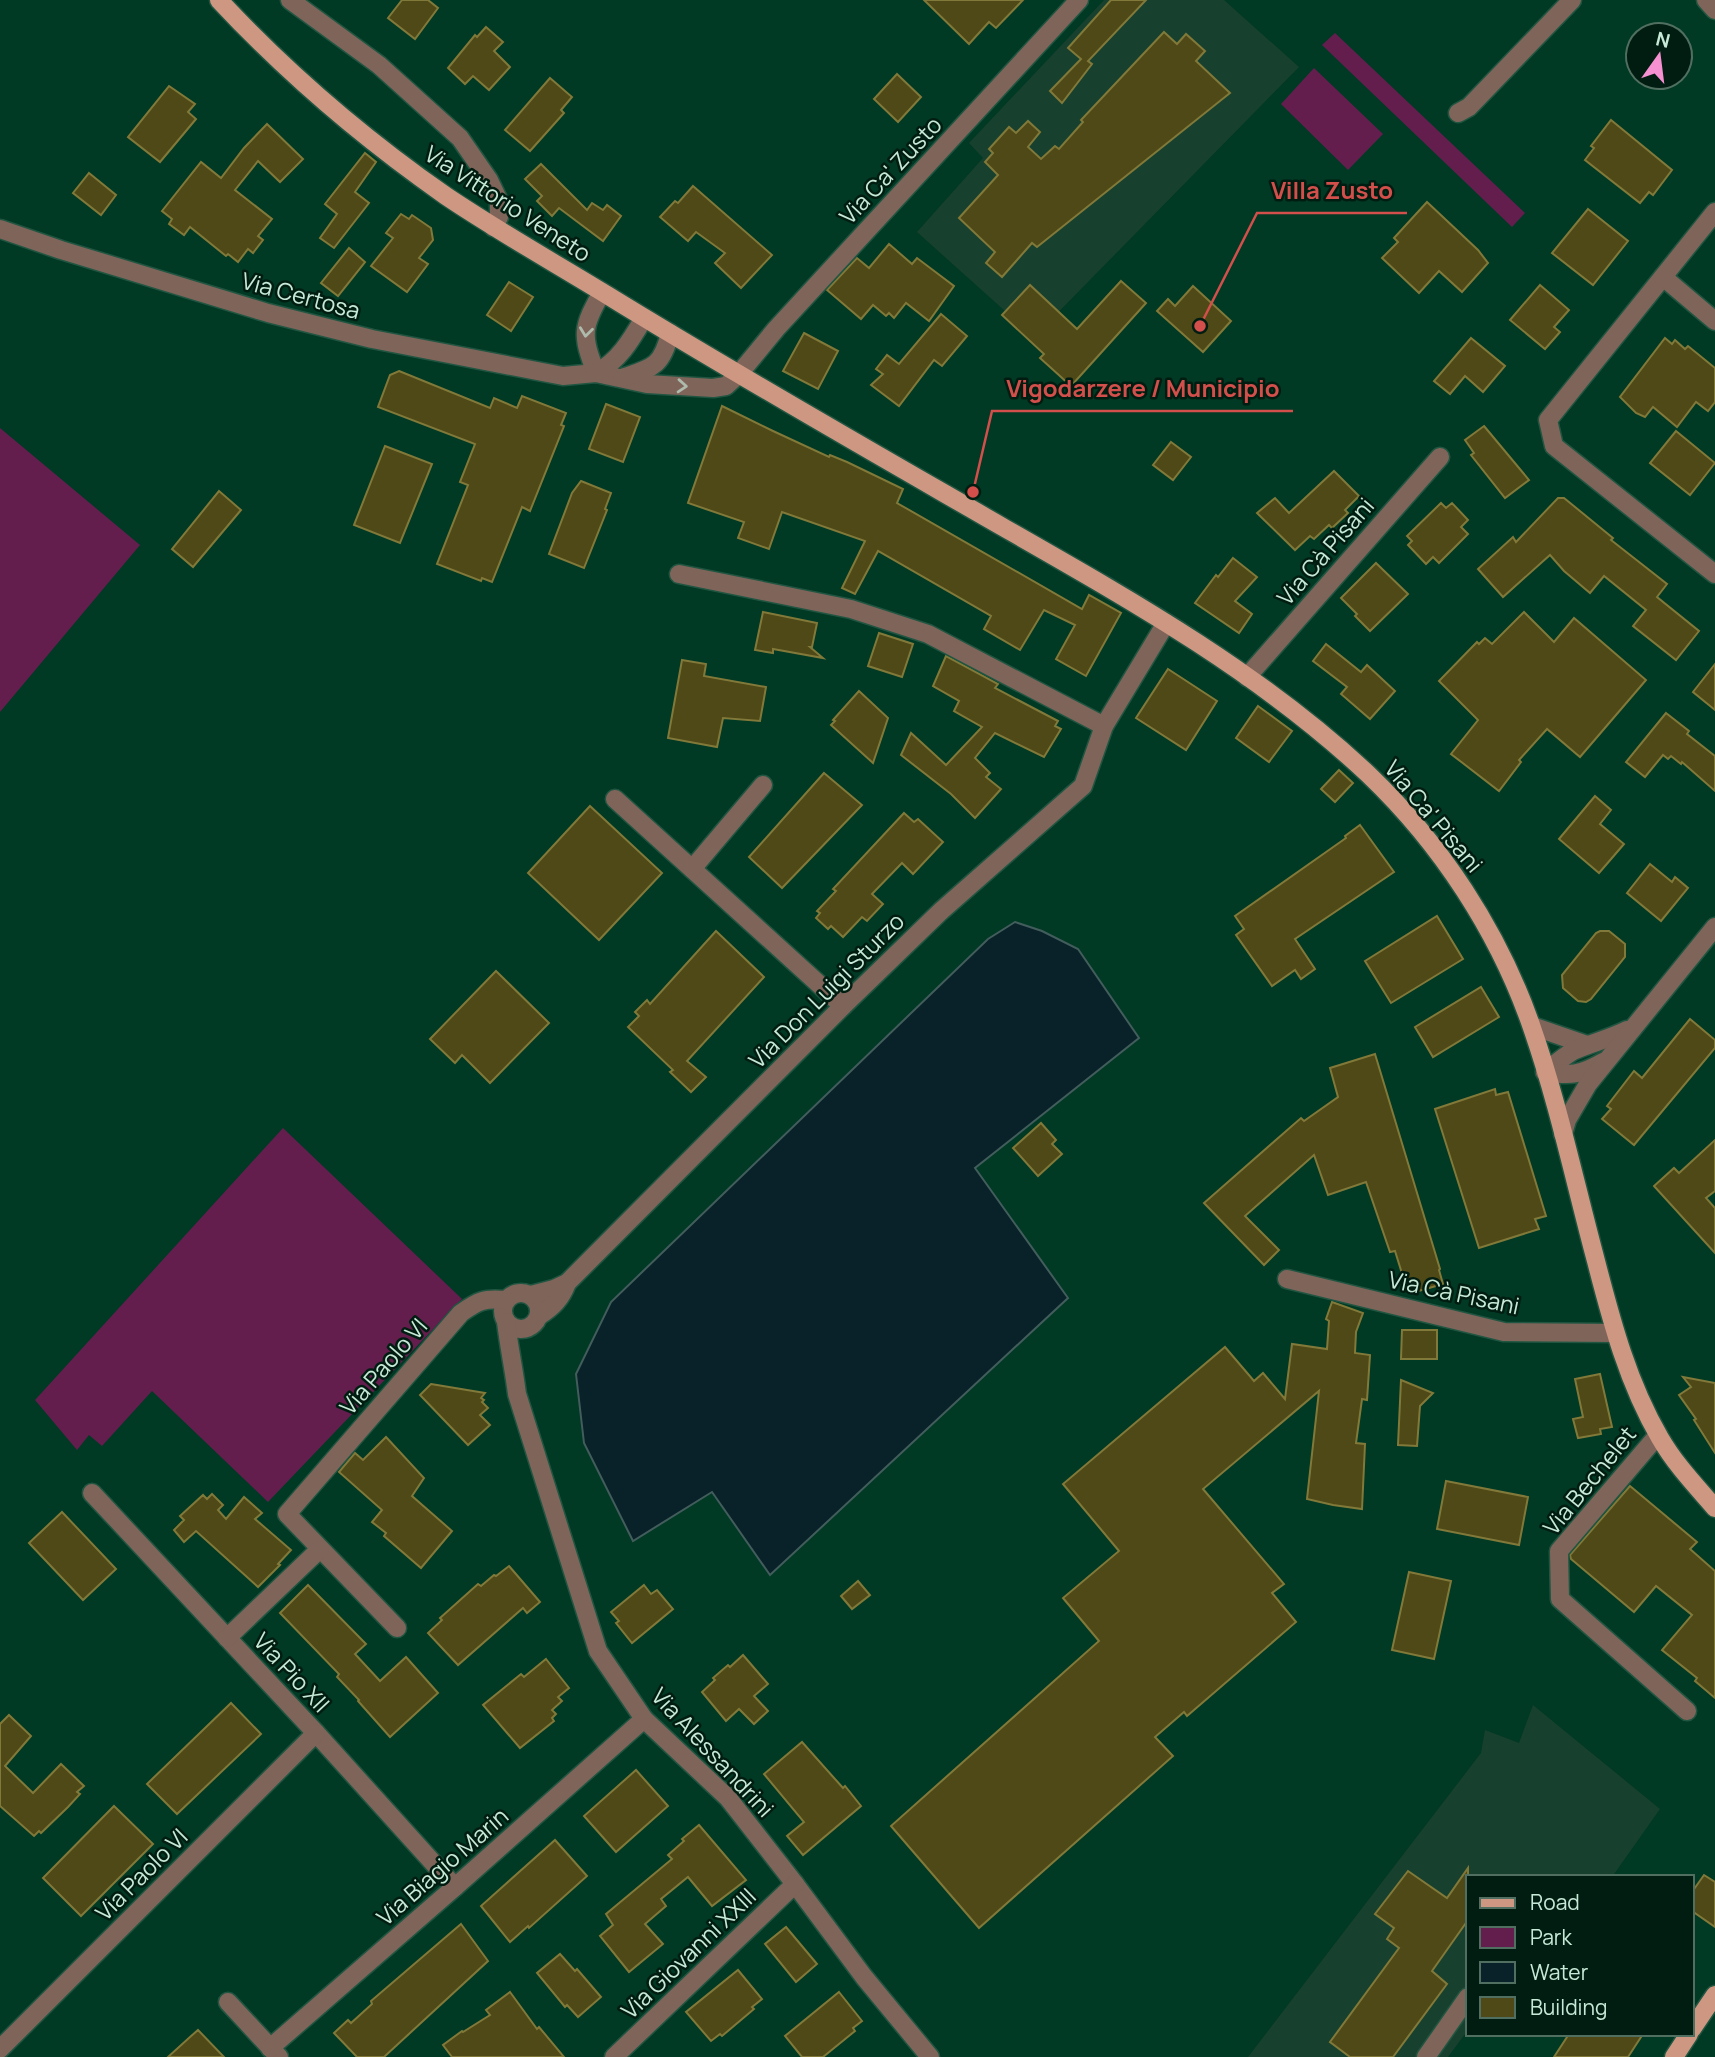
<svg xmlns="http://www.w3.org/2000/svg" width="1715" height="2057" font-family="Manrope,sans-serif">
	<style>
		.built { fill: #17412e }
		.green { fill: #631e4e }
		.water { fill: #092128; stroke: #425d5c; stroke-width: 2 }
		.building { fill: #4f4817; stroke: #817939; stroke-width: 2 }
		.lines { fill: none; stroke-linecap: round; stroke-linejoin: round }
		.minor-casing { stroke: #205541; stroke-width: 21 }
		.major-casing { stroke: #205541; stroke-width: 21 }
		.minor { stroke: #7f6459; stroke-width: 18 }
		.major { stroke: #ce9781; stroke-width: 18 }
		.oneway { stroke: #aebaab }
		.labels { text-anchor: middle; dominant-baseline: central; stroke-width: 5; stroke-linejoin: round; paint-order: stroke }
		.street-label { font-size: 23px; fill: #c7e9d7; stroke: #011d11 }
		.leader { fill: none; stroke: #d34f4b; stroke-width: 2.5 }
		.callout-dot { fill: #d34f4b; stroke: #011d11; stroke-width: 2.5 }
		.callout-label { font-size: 24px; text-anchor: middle; font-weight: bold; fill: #d34f4b; stroke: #011d11; stroke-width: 5; stroke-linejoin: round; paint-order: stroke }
	</style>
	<rect width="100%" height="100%" fill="#003924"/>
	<g class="built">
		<polygon points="1104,0 1224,0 1299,67 1030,341 1002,315 1005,311 917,232 983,158 969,143"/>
		<polygon points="1533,1705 1660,1809 1612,1877 1468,1877 1468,2030 1448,2057 1248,2057 1481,1753 1485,1730 1519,1743"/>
	</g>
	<g class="green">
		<polygon points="1335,33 1525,213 1512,227 1322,45"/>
		<polygon points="1314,68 1383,134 1348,170 1281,104"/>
		<polygon points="0,428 140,545 0,712"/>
		<polygon points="283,1128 462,1299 268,1502 152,1391 102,1446 89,1435 77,1450 35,1400"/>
	</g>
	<polygon class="water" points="1015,922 1042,931 1078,949 1139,1038 975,1168 1068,1298 770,1575 712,1492 633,1541 584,1443 576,1374 611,1302 988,939"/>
	<g class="building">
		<polygon points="402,0 428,0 438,8 415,39 388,18"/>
		<polygon points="924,0 1023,0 996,28 989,22 969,44"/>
		<polygon points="1111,0 1146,0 1088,61 1092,64 1062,103 1050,91 1081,59 1068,48"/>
		<polygon points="486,27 503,42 494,51 510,67 489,90 473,76 465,84 448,68 475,35 477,37"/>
		<polygon points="1164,32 1177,44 1186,34 1205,51 1196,61 1230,93 1037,247 1032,243 1002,277 986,263 995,252 959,218 998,175 985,162 993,153 989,149 1009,127 1016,133 1028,121 1040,132 1028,147 1041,159 1055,146 1059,149 1083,122 1081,120"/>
		<polygon points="897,74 921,97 898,122 874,99"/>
		<polygon points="550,78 572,97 561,110 564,113 530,151 505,130"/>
		<polygon points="169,86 195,104 188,112 196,119 160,162 128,137"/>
		<polygon points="1611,120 1672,170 1653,195 1649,192 1640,203 1585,160 1594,148 1591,146"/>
		<polygon points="267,124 303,159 280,182 258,161 235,190 272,219 258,236 263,240 253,253 248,249 238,262 228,254 226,256 190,227 184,235 169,224 172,219 162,211 201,162 221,178 244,148"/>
		<polygon points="365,153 376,162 355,192 369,203 334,248 320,238 337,214 325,204"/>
		<polygon points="541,164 587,210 592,203 603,210 607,205 621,216 603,241 559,208 552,216 537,201 542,196 525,179"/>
		<polygon points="89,173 116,195 101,215 73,193"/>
		<polygon points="693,186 772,255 741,288 715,263 725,253 696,232 688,241 660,217 675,201 678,203"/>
		<polygon points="1427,202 1478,250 1488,263 1462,292 1439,271 1419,293 1382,258 1398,242 1394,238"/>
		<polygon points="1588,209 1628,241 1593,285 1552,253"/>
		<polygon points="401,214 409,219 412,215 431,228 433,240 419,258 428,264 407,292 371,266 393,238 386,233"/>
		<polygon points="889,244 912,264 917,258 954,286 929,321 906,303 894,318 889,313 886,316 873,305 861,319 827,290 857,258 869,268"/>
		<polygon points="349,248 365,262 338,296 321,283"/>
		<polygon points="1121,281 1146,303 1071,386 1040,358 1044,354 1002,315 1030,285 1077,329"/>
		<polygon points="509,282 533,297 511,331 487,315"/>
		<polygon points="1540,285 1569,310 1554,327 1560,332 1545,349 1510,320"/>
		<polygon points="1193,286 1231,321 1203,352 1157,311 1168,299 1175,306"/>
		<polygon points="941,314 967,336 942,366 934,360 899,406 871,385 883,374 876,369 887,355 899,364"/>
		<polygon points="804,333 838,351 818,389 783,371"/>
		<polygon points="1471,338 1505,366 1483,392 1465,376 1450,394 1434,381"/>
		<polygon points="1665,338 1672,344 1675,340 1685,349 1688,346 1715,368 1715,402 1708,411 1696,402 1677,427 1653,407 1645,417 1636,413 1620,397"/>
		<polygon points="399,371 490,408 494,398 517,408 522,396 566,413 561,425 564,426 530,511 522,507 492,582 482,578 481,581 437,564 468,485 460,482 475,444 378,407 390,375"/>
		<polygon points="606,404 640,417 623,462 589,449"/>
		<polygon points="722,406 773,431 829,457 830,455 847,462 903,489 897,503 1082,609 1089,595 1121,613 1086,676 1056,659 1075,625 1044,610 1020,650 984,629 991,616 878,551 855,594 842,588 865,541 782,512 769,549 738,538 744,522 688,503"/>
		<polygon points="1484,426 1529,480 1505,498 1471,455 1474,453 1465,440"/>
		<polygon points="1676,431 1715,463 1690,495 1650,463"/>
		<polygon points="1171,442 1191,457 1173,480 1153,465"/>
		<polygon points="385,446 432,464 400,543 354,525"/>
		<polygon points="1334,471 1359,496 1345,510 1348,513 1332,528 1329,525 1314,539 1310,536 1295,550 1257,513 1275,498 1289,513"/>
		<polygon points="581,481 611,493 605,509 607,510 584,568 549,554 572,493"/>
		<polygon points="219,491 241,510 193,567 172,549"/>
		<polygon points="1558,498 1564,498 1613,538 1611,540 1667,584 1657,597 1699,631 1676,660 1633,626 1646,610 1604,576 1590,593 1564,571 1550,555 1503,597 1478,569 1513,537 1516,542"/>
		<polygon points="1441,503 1446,508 1452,503 1468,520 1461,527 1468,534 1439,563 1433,557 1426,564 1408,545 1412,541 1407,536"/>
		<polygon points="1233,558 1257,577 1235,601 1252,614 1239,633 1195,603 1216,575 1218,577"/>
		<polygon points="1376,563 1408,594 1370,631 1355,616 1357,614 1341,598"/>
		<polygon points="763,612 817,623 812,647 810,647 823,658 773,649 773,653 755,650"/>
		<polygon points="1524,612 1554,642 1574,618 1646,680 1580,757 1547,729 1519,760 1521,762 1499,791 1451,754 1478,720 1439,681 1477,642 1479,644 1485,638 1492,644"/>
		<polygon points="879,633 913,644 902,677 868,666"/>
		<polygon points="1326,644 1361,672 1367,665 1395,691 1370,719 1341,694 1347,687 1313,661"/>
		<polygon points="946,656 998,684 995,688 1058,721 1055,726 1061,729 1044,757 995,733 975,758 990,773 986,777 1001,789 975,818 951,794 901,755 911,733 946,765 982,727 954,711 959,701 933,686"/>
		<polygon points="682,660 706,664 704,676 766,687 760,721 723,718 717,747 668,738"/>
		<polygon points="1715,664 1715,710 1693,692"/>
		<polygon points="1168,669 1217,701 1186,750 1136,718"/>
		<polygon points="859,691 888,718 873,763 831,725 835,721 833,720"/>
		<polygon points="1258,706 1292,731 1269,762 1236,738"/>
		<polygon points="1666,713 1689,731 1687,734 1715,756 1715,791 1682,762 1681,764 1671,756 1668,759 1663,755 1645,777 1626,762"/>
		<polygon points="1339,770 1353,783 1335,802 1321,789"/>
		<polygon points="824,773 862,805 782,888 749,857"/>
		<polygon points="1595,796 1611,810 1600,824 1624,844 1599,873 1559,839"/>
		<polygon points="590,806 662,873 599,940 528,873"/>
		<polygon points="904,813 914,822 918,819 943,842 913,874 902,863 872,894 883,904 867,921 862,917 843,937 831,926 828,929 816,918 820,913 817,911 836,891 833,889"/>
		<polygon points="1360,825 1394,872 1295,939 1315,969 1301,979 1295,970 1272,986 1236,935 1244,929 1235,916 1346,838 1345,836"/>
		<polygon points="1650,864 1672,882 1675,877 1688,888 1661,921 1627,893"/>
		<polygon points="1437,916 1463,959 1391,1003 1365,961"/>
		<polygon points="716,931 764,977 687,1061 706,1077 691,1092 670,1072 673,1070 628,1027 639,1016 635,1012 647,1000 650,1004"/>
		<polygon points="1600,931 1609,931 1625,944 1625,957 1591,999 1586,1002 1578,1001 1563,988 1562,975 1596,933"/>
		<polygon points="496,971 549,1023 490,1083 462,1055 455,1063 430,1039"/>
		<polygon points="1481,987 1499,1017 1433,1057 1415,1027"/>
		<polygon points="1690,1019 1715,1040 1715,1048 1634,1145 1602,1119 1611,1109 1607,1106 1634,1071 1642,1078"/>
		<polygon points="1375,1054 1440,1269 1439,1270 1443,1284 1415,1292 1410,1279 1404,1280 1395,1251 1390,1252 1366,1182 1328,1195 1314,1155 1245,1216 1279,1250 1264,1265 1204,1203 1301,1118 1304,1121 1338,1097 1330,1068"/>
		<polygon points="1495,1089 1496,1095 1508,1092 1546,1216 1535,1219 1539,1229 1479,1248 1435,1109"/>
		<polygon points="1041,1123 1056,1140 1052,1144 1062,1154 1038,1176 1013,1148"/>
		<polygon points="1715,1140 1715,1191 1706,1198 1715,1208 1715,1253 1654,1186 1674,1168 1679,1173"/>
		<polygon points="1332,1302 1363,1313 1356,1332 1355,1353 1370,1355 1367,1400 1362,1399 1356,1443 1365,1444 1362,1509 1333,1505 1307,1499 1319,1391 1203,1489 1284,1584 1272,1593 1296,1622 1187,1716 1184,1712 1155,1737 1173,1756 979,1928 891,1826 1099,1641 1063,1598 1119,1551 1063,1484 1225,1347 1254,1381 1263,1373 1285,1399 1292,1344 1327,1349 1329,1321 1326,1319"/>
		<polygon points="1402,1330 1437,1330 1437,1359 1401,1359"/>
		<polygon points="1600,1374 1612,1427 1600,1429 1601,1434 1578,1438 1573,1419 1583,1417 1575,1379"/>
		<polygon points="1683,1377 1715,1383 1715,1453 1694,1420 1696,1419 1679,1395 1691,1387"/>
		<polygon points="1401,1380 1433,1393 1420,1406 1417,1446 1398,1445"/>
		<polygon points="431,1384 485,1393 481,1398 484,1400 482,1402 488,1408 480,1415 490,1425 468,1445 420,1395"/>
		<polygon points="386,1437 424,1478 412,1496 452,1531 421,1568 384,1536 386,1533 372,1522 382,1510 339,1472 355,1453 363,1460"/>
		<polygon points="1446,1481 1528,1497 1519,1545 1437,1529"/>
		<polygon points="1630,1486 1697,1542 1690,1549 1715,1571 1715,1698 1695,1681 1697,1678 1662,1650 1692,1615 1656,1586 1634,1612 1571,1559 1570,1555"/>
		<polygon points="212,1494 223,1505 218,1510 226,1519 244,1497 262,1513 255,1519 291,1550 278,1564 280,1565 258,1587 196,1531 184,1542 174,1530 184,1520 180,1516 203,1495 207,1499"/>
		<polygon points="62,1512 116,1569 83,1600 29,1543"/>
		<polygon points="509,1566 540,1602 527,1613 523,1608 458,1665 428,1633 442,1620 440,1618 478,1584 481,1586 494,1575 496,1576"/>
		<polygon points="1409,1572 1451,1581 1434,1659 1392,1650"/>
		<polygon points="858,1581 870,1595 852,1609 841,1596"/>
		<polygon points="308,1585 366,1644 355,1654 380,1681 406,1657 438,1693 390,1737 358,1701 359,1700 337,1677 339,1674 280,1613"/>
		<polygon points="644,1585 651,1594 657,1590 673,1609 632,1643 616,1623 619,1621 611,1612"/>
		<polygon points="743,1655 768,1684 754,1696 768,1711 754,1724 739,1709 726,1721 702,1692 715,1680 713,1678 728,1665 730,1667"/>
		<polygon points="546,1659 569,1688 558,1697 562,1701 552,1710 556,1714 552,1718 554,1721 520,1748 483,1705 521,1674 524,1677"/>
		<polygon points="231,1703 261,1734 177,1814 147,1784"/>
		<polygon points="9,1715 31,1736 5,1766 33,1793 61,1764 84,1786 77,1792 80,1794 68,1807 41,1833 39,1831 34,1836 0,1806 0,1724"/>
		<polygon points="802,1742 843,1788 845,1786 861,1806 803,1855 787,1836 804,1822 764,1774"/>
		<polygon points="636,1770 668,1806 616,1852 584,1816"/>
		<polygon points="114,1806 153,1844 81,1916 43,1878"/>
		<polygon points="699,1825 746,1880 712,1906 688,1877 661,1899 666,1906 645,1924 663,1944 629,1972 600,1936 613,1925 606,1914 672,1859 668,1855 684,1841 682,1839"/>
		<polygon points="555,1840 587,1876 529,1928 528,1926 510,1942 481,1906"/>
		<polygon points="1468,1868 1468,1920 1432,1971 1447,1984 1393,2057 1350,2057 1330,2042 1399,1948 1387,1939 1394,1928 1375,1914 1408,1871 1447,1898"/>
		<polygon points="1704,1875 1715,1882 1715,1927 1692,1911 1692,1892"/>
		<polygon points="461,1924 488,1961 384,2057 357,2057 334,2033 348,2020 351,2023 372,2004 371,2001"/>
		<polygon points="786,1927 817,1964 796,1982 765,1944"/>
		<polygon points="560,1954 575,1971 577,1969 601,1997 578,2017 567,2005 565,2007 537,1973"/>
		<polygon points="738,1970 762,1999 752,2007 754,2009 722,2036 720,2034 711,2041 686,2012"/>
		<polygon points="510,1992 537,2029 539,2027 564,2057 452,2057 443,2045 462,2031 463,2032 490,2015 486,2010"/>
		<polygon points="839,1992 862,2021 853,2028 855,2031 823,2057 802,2057 785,2036"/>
		<polygon points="198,2030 224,2057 168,2057 190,2037"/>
		<polygon points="1569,2034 1643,2034 1628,2057 1554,2057"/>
	</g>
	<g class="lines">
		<g class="minor-casing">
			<g id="minor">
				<polyline points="290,0 379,65 460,138 489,180 499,201 499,217 493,227"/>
				<polyline points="1706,0 1715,10"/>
				<polyline points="1458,113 1469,107 1572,0"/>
				<polyline points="1715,212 1548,420 1554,446 1715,574"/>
				<polyline points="0,229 61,250 268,313 372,339 563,376 596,373 647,384 713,388 726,386 739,374 776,329 1079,0"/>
				<polyline points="1663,277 1715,321"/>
				<path d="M 596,373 C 581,334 582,328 602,292"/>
				<path d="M 596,373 C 619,361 631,340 644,318"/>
				<path d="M 622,378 C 652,368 662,367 670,333"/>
				<polyline points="679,574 851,609 928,634 1104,726"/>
				<polyline points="1247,677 1440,457"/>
				<polyline points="615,799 843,1006"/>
				<polyline points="692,869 763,785"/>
				<polyline points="1532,1026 1587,1045"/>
				<path d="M 1545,1072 C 1554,1065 1563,1057 1573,1051 C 1591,1043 1609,1039 1627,1030"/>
				<path d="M 1545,1072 C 1571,1076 1580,1075 1603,1062"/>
				<polyline points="1563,1134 1567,1120 1588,1084 1715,927"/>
				<polyline points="1287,1279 1504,1332 1614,1333"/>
				<circle cx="521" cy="1311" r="18"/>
				<polyline points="531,1295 554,1289 567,1283 843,1006 941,911 1083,786 1104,726 1166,623"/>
				<path d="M 539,1316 C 553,1307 561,1299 567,1283"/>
				<path d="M 506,1322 C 509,1347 514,1370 517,1394 L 598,1651 L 644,1719 L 728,1798 L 795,1884 L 864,1977 L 930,2057"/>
				<polyline points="1658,1435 1559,1551 1560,1599 1687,1711"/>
				<polyline points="92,1493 316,1733 455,1887"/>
				<path d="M 397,1628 L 287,1514 L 461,1313 C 478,1301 484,1298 505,1300"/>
				<polyline points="227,1638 320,1549"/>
				<polyline points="228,2002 279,2057"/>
				<polyline points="270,2048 455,1887 644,1719"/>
				<polyline points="0,2049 316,1733"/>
				<polyline points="614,2057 795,1884"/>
				<polyline points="1426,2057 1468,1997"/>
			</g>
		</g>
		<g class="major-casing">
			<g id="major">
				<path d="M 219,0 C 288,74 363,138 446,196 C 498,231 553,262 607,295 C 737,375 869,450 1001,526 C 1129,599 1261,673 1369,775 C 1441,844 1498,931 1531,1025 C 1558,1102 1575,1183 1596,1261 C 1612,1323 1628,1383 1660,1438 C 1675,1464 1696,1486 1715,1508"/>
				<polyline points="1692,2029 1715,1995"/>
				<polyline points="1674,2057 1689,2034"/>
			</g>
		</g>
		<use href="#minor" class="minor"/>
		<use href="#major" class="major"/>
	</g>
	<defs><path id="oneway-chevron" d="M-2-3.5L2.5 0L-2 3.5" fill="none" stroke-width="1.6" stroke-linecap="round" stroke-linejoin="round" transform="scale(1.75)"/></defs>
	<g class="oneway">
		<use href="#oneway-chevron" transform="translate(586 332) rotate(97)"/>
		<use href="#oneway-chevron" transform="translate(682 386) rotate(4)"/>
	</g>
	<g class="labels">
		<g class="street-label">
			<text transform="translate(890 170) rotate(-47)">Via Ca' Zusto</text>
			<text transform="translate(508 203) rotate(33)">Via Vittorio Veneto</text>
			<text transform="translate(301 295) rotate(15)">Via Certosa</text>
			<text transform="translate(1325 551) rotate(-49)">Via Cà Pisani</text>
			<text transform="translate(1434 816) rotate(50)">Via Ca' Pisani</text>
			<text transform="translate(826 990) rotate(-45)">Via Don Luigi Sturzo</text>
			<text transform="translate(1454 1292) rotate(12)">Via Cà Pisani</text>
			<text transform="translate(383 1366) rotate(-49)">Via Paolo VI</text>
			<text transform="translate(1589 1480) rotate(-51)">Via Bechelet</text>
			<text transform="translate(292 1672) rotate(47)">Via Pio XII</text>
			<text transform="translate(713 1752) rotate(47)">Via Alessandrini</text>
			<text transform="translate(442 1866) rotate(-41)">Via Biagio Marin</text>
			<text transform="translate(141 1874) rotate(-45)">Via Paolo VI</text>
			<text transform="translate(688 1953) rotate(-44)">Via Giovanni XXIII</text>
		</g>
	</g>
	<path class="leader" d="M1200 326L1257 213H1407M973 492L992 411H1293"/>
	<g class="callout-dot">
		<circle cx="1200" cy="326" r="7"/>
		<circle cx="973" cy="492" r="7"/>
	</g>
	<g class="callout-label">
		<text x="1332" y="199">Villa Zusto</text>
		<text x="1143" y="397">Vigodarzere / Municipio</text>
	</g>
	<rect x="1466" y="1875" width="228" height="161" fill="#011d11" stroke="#506f60" stroke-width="2"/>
	<rect x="1480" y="1898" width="35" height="10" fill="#ce9781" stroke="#506f60" stroke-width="2"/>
	<text x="1530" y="1910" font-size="21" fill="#c7e9d7">Road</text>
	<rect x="1480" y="1927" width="35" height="21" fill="#631e4e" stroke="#506f60" stroke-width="2"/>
	<text x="1530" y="1945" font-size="21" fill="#c7e9d7">Park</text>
	<rect x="1480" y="1962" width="35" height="21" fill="#092128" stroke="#506f60" stroke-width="2"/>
	<text x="1530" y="1980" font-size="21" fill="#c7e9d7">Water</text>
	<rect x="1480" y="1997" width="35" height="21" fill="#4f4817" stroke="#506f60" stroke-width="2"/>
	<text x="1530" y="2015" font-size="21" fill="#c7e9d7">Building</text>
	<g transform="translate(1659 56) rotate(14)"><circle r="33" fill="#011d11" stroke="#506f60" stroke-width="2"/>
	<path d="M0-5L12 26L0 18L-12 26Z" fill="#f590d1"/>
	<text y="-10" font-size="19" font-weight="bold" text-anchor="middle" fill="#c7e9d7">N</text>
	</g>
</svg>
